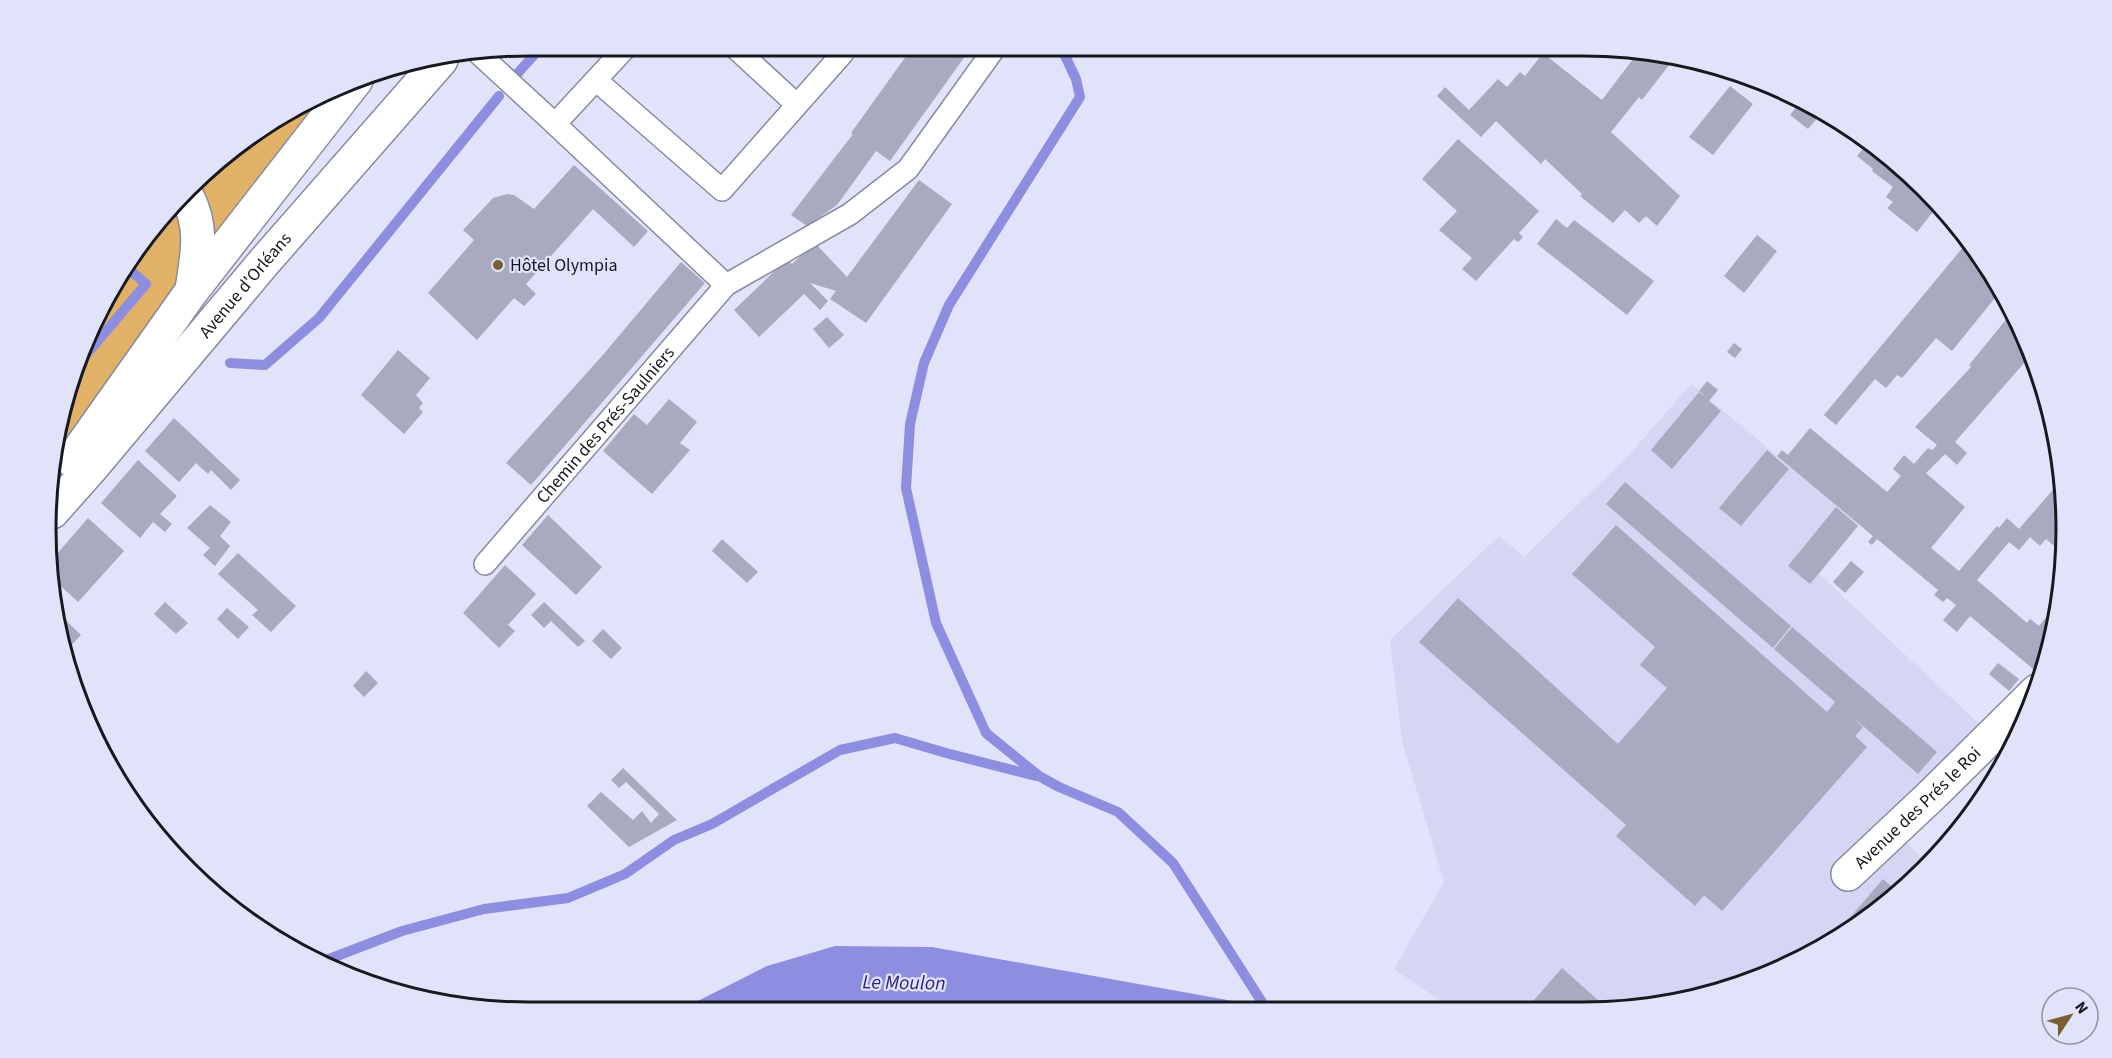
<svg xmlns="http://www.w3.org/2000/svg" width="2112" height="1058" font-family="'Source Sans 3',sans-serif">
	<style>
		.built { fill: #d4d6f3 }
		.green { fill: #e0b167 }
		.water { fill: #8e8ee1 }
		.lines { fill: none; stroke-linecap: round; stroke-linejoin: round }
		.stream { stroke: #8e8ee1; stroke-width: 10 }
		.building { fill: #a9aac0 }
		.lane-casing { stroke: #898a9f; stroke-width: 24 }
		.street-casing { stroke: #898a9f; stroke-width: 36 }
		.secondary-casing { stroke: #898a9f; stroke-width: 36 }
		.lane { stroke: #fff; stroke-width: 21 }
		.street { stroke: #fff; stroke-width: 33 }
		.secondary { stroke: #fff; stroke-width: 33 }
		.poi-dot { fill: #7b5f32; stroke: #e1e3fa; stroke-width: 2 }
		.labels { text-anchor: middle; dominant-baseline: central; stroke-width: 4.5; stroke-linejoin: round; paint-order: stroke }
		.poi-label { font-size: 18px; fill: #181920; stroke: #e1e3fa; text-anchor: start }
		.street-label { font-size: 18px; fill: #181920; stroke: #e1e3fa }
		.water-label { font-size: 20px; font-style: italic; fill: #311f7f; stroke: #e1e3fa }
		.rim { fill: none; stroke: #181920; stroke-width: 3 }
	</style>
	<rect width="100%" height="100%" fill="#e1e3fa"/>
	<polygon class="built" points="1691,384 1859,524 1819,574 1991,735 1894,832 1930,864 1877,913 1768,976 1646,1009 1453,1009 1394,969 1444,882 1402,741 1390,640 1499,536 1524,557 1630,454"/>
	<polygon class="green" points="369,73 53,468 54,434 82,344 126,260 234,145"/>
	<polygon class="water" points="835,946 932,947 1233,1001 1293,1003 1310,1010 678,1011 767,966"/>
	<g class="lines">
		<g class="stream">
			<polyline points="1060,45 1076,79 1080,97 949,305 924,363 910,424 906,488 936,623 986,733 1039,776 1059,787 1118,812 1173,863 1267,1010"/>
			<polyline points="517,74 543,45"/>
			<polyline points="230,363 265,365 319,318 499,96"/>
			<polyline points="74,369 146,284 124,265"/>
			<polyline points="316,964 402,931 484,909 568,898 625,874 674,840 712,824 840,750 895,738 946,753 1036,776"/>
		</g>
	</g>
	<g class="building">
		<polygon points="914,45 924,52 929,45 973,45 890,161 876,151 837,205 807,226 791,215 853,134 851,133"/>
		<polygon points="1435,46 1457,46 1448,57"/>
		<polygon points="1640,50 1676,56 1642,100 1639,97 1611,132 1680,196 1657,226 1646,216 1639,223 1625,210 1613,223 1580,196 1582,194 1545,159 1541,164 1496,121 1481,137 1437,96 1445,87 1469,110 1498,79 1507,87 1520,72 1525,76 1543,53 1602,100"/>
		<polygon points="1730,86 1753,104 1713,155 1689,137"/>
		<polygon points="1801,101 1820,115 1808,129 1790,115"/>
		<polygon points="1458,139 1539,211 1519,233 1523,237 1518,242 1514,239 1476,281 1462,269 1472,258 1439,230 1457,211 1422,179"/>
		<polygon points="1870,140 1877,145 1940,203 1917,232 1887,208 1893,202 1886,197 1893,187 1872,171 1873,169 1857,156"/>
		<polygon points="574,165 648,231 634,247 593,209 526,284 536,294 524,306 514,298 477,340 428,293 474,240 463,230 493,198 507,194 514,195 534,209"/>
		<polygon points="919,180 952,204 866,323 830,299 836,291 810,283 828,301 820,310 804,294 759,337 734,310 787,259 792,264 815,243 847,277"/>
		<polygon points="1556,219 1567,228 1574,220 1654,281 1627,315 1537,244"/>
		<polygon points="1757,235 1777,251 1744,293 1724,276"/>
		<polygon points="1969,240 1978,253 1971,261 2003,288 1952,351 1936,338 1902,378 1897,375 1886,388 1875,379 1836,425 1824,415"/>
		<polygon points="681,262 705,283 531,485 506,463 602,356"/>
		<polygon points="2013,311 2032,354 1955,442 1967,453 1957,465 1945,454 1926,473 1965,507 1931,548 1959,571 1997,526 1999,528 2007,518 2019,529 2063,478 2064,503 2059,508 2064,512 2066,556 2046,539 2040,546 2030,537 2019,550 2009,542 1977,580 2027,623 2030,619 2039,626 2059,601 2051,654 2048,662 2038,673 1970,616 1957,632 1943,620 1956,605 1947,598 1943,602 1934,595 1938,590 1877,539 1872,545 1868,542 1873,536 1777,456 1782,450 1788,455 1810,428 1887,492 1901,476 1893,469 1904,455 1914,464 1928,448 1932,450 1937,445 1915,427 1971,367 1969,365"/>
		<polygon points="827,317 844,335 829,348 813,329"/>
		<polygon points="1734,343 1742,349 1735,358 1727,352"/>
		<polygon points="398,350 430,378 416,395 423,403 419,408 423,412 404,434 361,395"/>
		<polygon points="1707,381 1718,390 1709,401 1721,411 1672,469 1651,450 1699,392 1706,397 1699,391"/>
		<polygon points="669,399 697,422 680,443 690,450 652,494 603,451 634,414 647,425"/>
		<polygon points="174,418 240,480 231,490 211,470 208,474 196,463 179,482 145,451"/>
		<polygon points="1767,450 1789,469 1741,526 1719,508"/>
		<polygon points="138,460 177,496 160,514 172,524 165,532 153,522 140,538 101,503"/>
		<polygon points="1625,482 1791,626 1773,648 1606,504"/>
		<polygon points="210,505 231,522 220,536 230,546 215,566 203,555 210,548 187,528"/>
		<polygon points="1836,507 1858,526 1810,584 1788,566"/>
		<polygon points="548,515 602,567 576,595 522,545"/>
		<polygon points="88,518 124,551 78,602 50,576 50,562"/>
		<polygon points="1616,525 1827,712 1835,702 1774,649 1792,627 1937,752 1918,774 1854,718 1863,727 1855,736 1867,747 1722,911 1704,895 1695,906 1625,844 1616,836 1626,825 1419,642 1458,598 1618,744 1667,688 1640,665 1655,647 1572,574"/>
		<polygon points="722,539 758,572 747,583 712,551"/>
		<polygon points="238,553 296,606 271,632 252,615 258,610 218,574"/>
		<polygon points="1851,561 1864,572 1845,593 1833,582"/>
		<polygon points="505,565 536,594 508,625 515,631 499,648 463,613"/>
		<polygon points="165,602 188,623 176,634 154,614"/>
		<polygon points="544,602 581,637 585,641 578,647 551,621 544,628 531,615"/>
		<polygon points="227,608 249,627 238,639 217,619"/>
		<polygon points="55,610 81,635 67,650"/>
		<polygon points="603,629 622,648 611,659 592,641"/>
		<polygon points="1998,663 2019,679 2009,691 1989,674"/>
		<polygon points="366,671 378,683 364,697 353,686"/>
		<polygon points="623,768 677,820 629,847 587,806 601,792 633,820 642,811 651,823 659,814 626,782 619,788 611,780"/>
		<polygon points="1969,808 1972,811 1947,848 1937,857 1930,851"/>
		<polygon points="1883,879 1899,893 1877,913 1838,936 1836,934"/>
		<polygon points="1562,968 1608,1009 1526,1009"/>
	</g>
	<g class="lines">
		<g class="lane-casing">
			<g id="lane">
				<polyline points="732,45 796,104"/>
				<polyline points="478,53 555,124 628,45"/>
				<polyline points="597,81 722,190 843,53"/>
				<polyline points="555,124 726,285"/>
				<path id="s1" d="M 485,564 L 726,285 L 850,214 L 908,169 L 997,45"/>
			</g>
		</g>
		<g class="street-casing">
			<g id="street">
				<path id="s2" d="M 1848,874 L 1934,793 L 2037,691"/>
			</g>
		</g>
		<g class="secondary-casing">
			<g id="secondary">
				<path d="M 187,196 C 204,229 197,255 192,290"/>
				<polyline points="72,460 191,292 356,80"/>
				<path id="s3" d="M 52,512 L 92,467 L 265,261 L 441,60"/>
			</g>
		</g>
		<use href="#lane" class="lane"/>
		<use href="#street" class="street"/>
		<use href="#secondary" class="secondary"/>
	</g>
	<circle class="poi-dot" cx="498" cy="265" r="6"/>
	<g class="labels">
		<g class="poi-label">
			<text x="510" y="265">Hôtel Olympia</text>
		</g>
		<g class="street-label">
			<text stroke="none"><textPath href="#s3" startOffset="298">Avenue d'Orléans</textPath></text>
			<text stroke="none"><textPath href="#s1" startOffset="184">Chemin des Prés-Saulniers</textPath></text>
			<text stroke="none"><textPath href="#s2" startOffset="96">Avenue des Prés le Roi</textPath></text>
		</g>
		<g class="water-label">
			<text transform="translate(904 983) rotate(1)">Le Moulon</text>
		</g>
	</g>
	<path d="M0 0H2112V1058H0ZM529 56H1583A473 473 0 0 1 2056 529V529A473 473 0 0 1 1583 1002H529A473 473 0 0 1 56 529V529A473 473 0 0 1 529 56Z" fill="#e1e3fa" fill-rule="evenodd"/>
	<path class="rim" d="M529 56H1583A473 473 0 0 1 2056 529V529A473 473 0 0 1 1583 1002H529A473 473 0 0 1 56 529V529A473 473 0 0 1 529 56Z"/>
	<g transform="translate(2070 1016) rotate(54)"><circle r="28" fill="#e1e3fa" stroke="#9192a3" stroke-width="1.5"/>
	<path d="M0-4.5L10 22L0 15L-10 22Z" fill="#7b5f32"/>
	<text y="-9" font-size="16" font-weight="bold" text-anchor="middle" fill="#181920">N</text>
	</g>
</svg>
